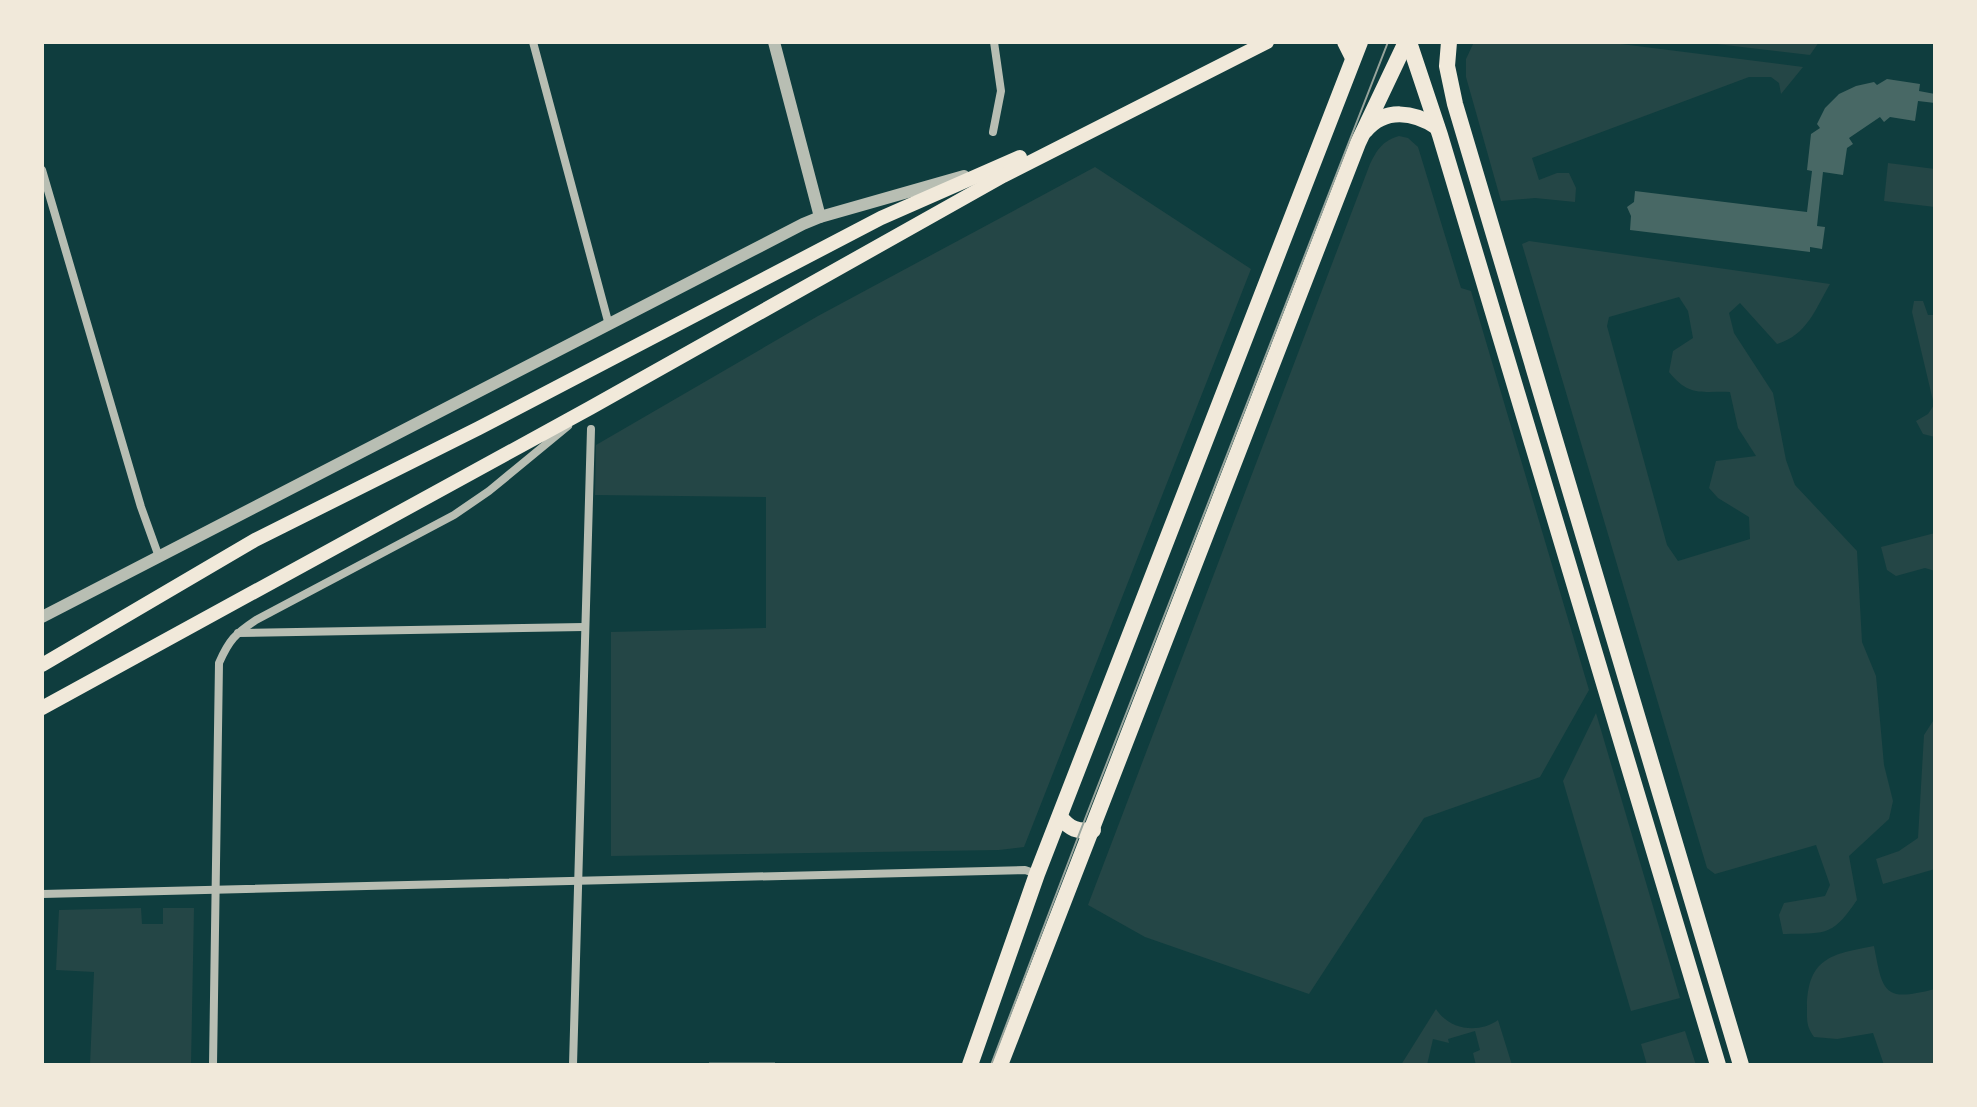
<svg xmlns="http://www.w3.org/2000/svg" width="1977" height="1107" font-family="'Fira Sans Condensed',sans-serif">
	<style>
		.green { fill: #244646; fill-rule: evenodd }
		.building { fill: #486865 }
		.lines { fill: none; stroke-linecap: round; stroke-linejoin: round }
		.minor { stroke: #b8beb3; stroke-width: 8 }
		.tertiary { stroke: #b8beb3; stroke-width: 12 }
		.secondary { stroke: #f1e9da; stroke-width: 14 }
		.primary { stroke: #f1e9da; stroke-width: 16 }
		.tram { stroke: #97a49c; stroke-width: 2 }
	</style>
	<rect width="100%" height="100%" fill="#0f3d3e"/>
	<g class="green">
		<polygon points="1474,42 1605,42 1803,67 1781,94 1779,83 1771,77 1749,77 1532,158 1539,180 1557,173 1569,173 1576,188 1575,202 1535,198 1501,201 1466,77 1466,59"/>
		<polygon points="1700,42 1819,42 1810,55"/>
		<path d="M 1399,136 L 1408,138 L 1418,147 L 1461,288 L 1471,291 L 1589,690 L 1540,777 L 1424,818 L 1309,994 L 1145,937 L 1088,905 L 1370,164 C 1377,150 1382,141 1399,136 Z"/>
		<polygon points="1888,163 1935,169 1935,207 1884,201"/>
		<polygon points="1095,167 1251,269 1024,847 999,850 611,856 611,632 766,628 766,497 595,495 596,445 818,316"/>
		<path d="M 1529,241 L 1830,284 C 1815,310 1807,335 1777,344 L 1740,303 L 1729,313 L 1734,333 L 1773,393 L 1786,460 L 1795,485 L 1857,551 L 1862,642 L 1876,676 L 1884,765 L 1893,801 L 1889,819 L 1849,856 L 1857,900 C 1832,937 1826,933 1783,934 L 1779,915 L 1784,903 L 1825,896 L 1830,885 L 1816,845 L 1715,874 L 1707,868 L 1522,244 ZM 1679,297 L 1688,311 L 1693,338 L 1673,351 L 1669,372 C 1689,397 1701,391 1730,392 L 1738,428 L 1756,456 L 1716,461 L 1709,488 L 1718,498 L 1749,517 L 1750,539 L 1678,561 L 1667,545 L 1607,326 L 1609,317 Z"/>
		<polygon points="1914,301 1923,301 1928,315 1935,315 1935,437 1923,434 1916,421 1928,414 1934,405 1912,312"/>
		<polygon points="1935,533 1935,571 1925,568 1896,576 1887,570 1881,547"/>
		<polygon points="1596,713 1680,998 1631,1011 1563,781"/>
		<polygon points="1935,718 1935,869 1883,884 1876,859 1899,851 1918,838 1924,735"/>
		<polygon points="141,908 142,924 163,924 163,908 194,908 191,1065 90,1065 94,972 56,970 59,910"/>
		<path d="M 1874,946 C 1883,994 1884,1002 1935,989 L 1935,1065 L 1884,1065 L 1873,1033 L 1837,1039 L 1814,1037 C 1806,1026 1807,1020 1807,1007 C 1808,958 1831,954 1874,946 Z"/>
		<path d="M 1436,1009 C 1449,1030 1479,1034 1498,1020 L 1512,1065 L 1476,1065 L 1473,1053 L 1480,1050 L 1475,1031 L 1448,1039 L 1449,1043 L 1433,1039 L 1427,1065 L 1401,1065 Z"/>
		<polygon points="1685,1031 1696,1065 1647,1065 1641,1044"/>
	</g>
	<g class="building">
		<polygon points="1887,79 1920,84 1919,91 1935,94 1935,103 1918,101 1915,121 1890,117 1884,122 1880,117 1849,138 1853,144 1847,148 1843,175 1823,172 1817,226 1825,227 1822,249 1810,247 1810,252 1630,230 1631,216 1627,207 1634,202 1635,191 1807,212 1812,171 1807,170 1811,134 1820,128 1817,124 1825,108 1839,94 1856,86 1874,82 1877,85"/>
		<rect x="709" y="1062" width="66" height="3"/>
	</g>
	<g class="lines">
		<g class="minor">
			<polyline points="533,42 609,325"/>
			<polyline points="993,132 1001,91 994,42"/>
			<polyline points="42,170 141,507 159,557"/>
			<polyline points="238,633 584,627"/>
			<polyline points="42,894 1025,870 1037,874"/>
			<path d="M 213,1065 L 219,663 C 229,640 235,634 256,620 L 454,515 L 489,491 L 568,426"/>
			<polyline points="573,1065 591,429"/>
		</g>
		<g class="tertiary">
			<polyline points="774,42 820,217"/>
			<polyline points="42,617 803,224 820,217 964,176"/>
		</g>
		<g class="secondary">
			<polyline points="1344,42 1353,60"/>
			<polyline points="42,665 255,540 479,428 881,218 1020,157"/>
			<polyline points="42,708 590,408 1003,176 1267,42"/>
		</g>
		<g class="primary">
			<polyline points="1409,42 1440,135 1718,1065"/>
			<polyline points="1449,42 1447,66 1455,104 1741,1065"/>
			<path d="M 1365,131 C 1385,107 1414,112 1437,127"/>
			<path d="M 1060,817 C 1070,829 1077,832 1093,830"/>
			<polyline points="970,1065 1037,874 1360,42"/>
			<polyline points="1000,1065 1358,143 1406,42"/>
		</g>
		<polyline class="tram" points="991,1065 1080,832 1388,42"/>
	</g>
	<rect width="1977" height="1107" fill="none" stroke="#f1e9da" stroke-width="88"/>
</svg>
